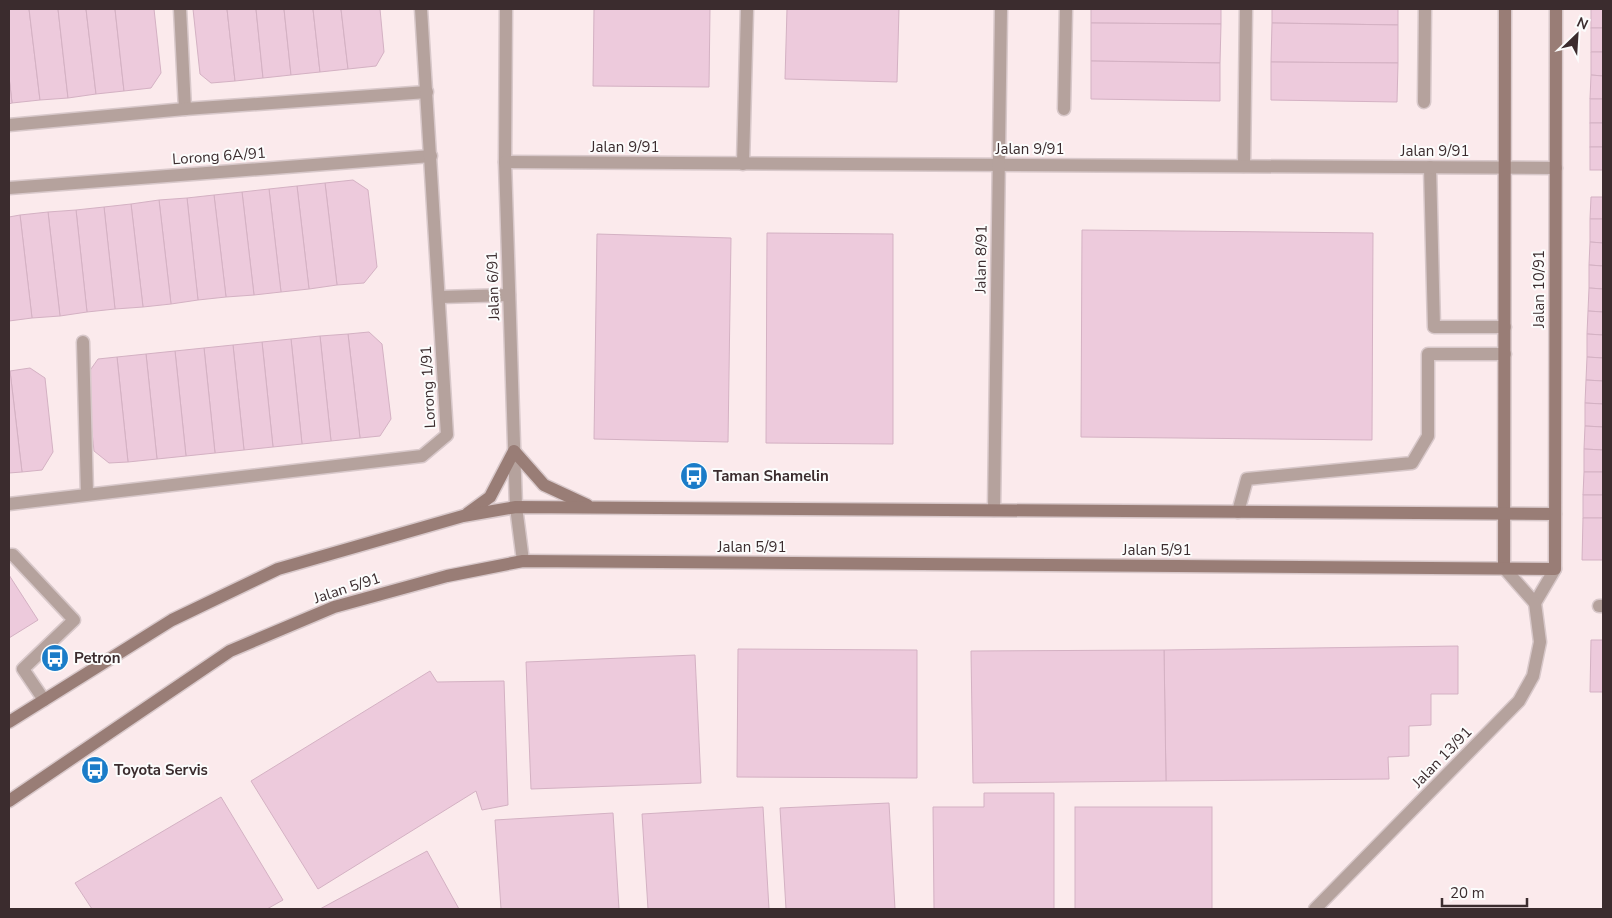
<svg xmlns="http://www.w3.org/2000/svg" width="1612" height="918" font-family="'Nunito Sans',sans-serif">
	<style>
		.building { fill: #edcadc; stroke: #d4b1c3 }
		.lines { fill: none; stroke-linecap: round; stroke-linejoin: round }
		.lane-casing { stroke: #d8c8ca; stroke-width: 15 }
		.street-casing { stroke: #d8c8ca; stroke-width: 15 }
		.secondary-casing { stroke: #d8c8ca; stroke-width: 15 }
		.lane { stroke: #b5a29d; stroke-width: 12 }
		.street { stroke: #b5a29d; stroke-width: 12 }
		.secondary { stroke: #997d76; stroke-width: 12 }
		.labels { text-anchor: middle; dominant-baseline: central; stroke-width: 4; stroke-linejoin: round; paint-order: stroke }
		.street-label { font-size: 15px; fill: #3b2c2e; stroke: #fcfcfc }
		.poi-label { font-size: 15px; font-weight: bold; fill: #3b2c2e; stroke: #fcfcfc; text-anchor: start }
	</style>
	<rect width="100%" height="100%" fill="#fbeaec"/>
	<g class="building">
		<polygon points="9,9 29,9 40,100 12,103 9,77"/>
		<polygon points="29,9 58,9 68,98 40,100"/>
		<polygon points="58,9 86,9 96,94 68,98"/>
		<polygon points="86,9 115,9 124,91 96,94"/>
		<polygon points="115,9 154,9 161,73 151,88 124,91"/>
		<polygon points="193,9 227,9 235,81 211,83 200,74"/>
		<polygon points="227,9 256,9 263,78 235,81"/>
		<polygon points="256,9 284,9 291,75 263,78"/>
		<polygon points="284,9 313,9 320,72 291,75"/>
		<polygon points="313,9 341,9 348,69 320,72"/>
		<polygon points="341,9 380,9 384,52 376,66 348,69"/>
		<polygon points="594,9 710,9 709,87 593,86"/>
		<polygon points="787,9 899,9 897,82 785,79"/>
		<polygon points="1091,9 1221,9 1221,24 1091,23"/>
		<polygon points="1272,9 1398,9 1398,25 1272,23"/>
		<rect x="1591" y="9" width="12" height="19"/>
		<polygon points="1091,23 1221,24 1220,63 1091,61"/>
		<polygon points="1272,23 1398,25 1398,63 1271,62"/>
		<rect x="1591" y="28" width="12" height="24"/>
		<polygon points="1591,52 1603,52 1603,76 1591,75"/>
		<polygon points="1091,61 1220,63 1220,101 1091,99"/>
		<polygon points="1271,62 1398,63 1397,102 1271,100"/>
		<polygon points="1591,75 1603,76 1603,99 1590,99"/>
		<polygon points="9,77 12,103 9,104"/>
		<rect x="1590" y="99" width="13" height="24"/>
		<rect x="1590" y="123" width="13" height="24"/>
		<rect x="1590" y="147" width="13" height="23"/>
		<polygon points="353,180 368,190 377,267 364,283 337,285 325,183"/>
		<polygon points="325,183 337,285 309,289 297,186"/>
		<polygon points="297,186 309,289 281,292 269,189"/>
		<polygon points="269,189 281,292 254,295 242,192"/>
		<polygon points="242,192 254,295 226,297 214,195"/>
		<polygon points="214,195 226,297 198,300 187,198"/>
		<polygon points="1591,197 1603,197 1603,219 1590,219"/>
		<polygon points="187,198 198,300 171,304 159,200"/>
		<polygon points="159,200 171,304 143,307 131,204"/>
		<polygon points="131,204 143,307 115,309 104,207"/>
		<polygon points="104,207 115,309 87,312 76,210"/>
		<polygon points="76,210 87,312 60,316 48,212"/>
		<polygon points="48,212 60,316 32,318 20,215"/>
		<polygon points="20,215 32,318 9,321 9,217"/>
		<polygon points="1590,219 1603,219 1603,243 1590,242"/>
		<polygon points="1082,230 1373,233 1372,440 1081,437"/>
		<polygon points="767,233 893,234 893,444 766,443"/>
		<polygon points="597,234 731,238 728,442 594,439"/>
		<polygon points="1590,242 1603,243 1603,266 1589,265"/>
		<polygon points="1589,265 1603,266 1603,289 1589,288"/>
		<polygon points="1589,288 1603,289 1603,312 1588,311"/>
		<polygon points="1588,311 1603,312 1603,335 1587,334"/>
		<polygon points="369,332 382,344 391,419 380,436 360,438 348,334"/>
		<polygon points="348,334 360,438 331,441 320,336"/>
		<polygon points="1587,334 1603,335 1603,358 1587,357"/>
		<polygon points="320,336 331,441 302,444 291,339"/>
		<polygon points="291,339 302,444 273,447 262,342"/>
		<polygon points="262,342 273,447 244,450 233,345"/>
		<polygon points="233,345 244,450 215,453 204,348"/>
		<polygon points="204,348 215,453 186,456 175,351"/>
		<polygon points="175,351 186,456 157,459 146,354"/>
		<polygon points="146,354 157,459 128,462 117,357"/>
		<polygon points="117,357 128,462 109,463 94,451 86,376 98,359"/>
		<polygon points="1587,357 1603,358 1603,381 1586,380"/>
		<polygon points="30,368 45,378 53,452 42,470 22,472 10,371"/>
		<polygon points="9,371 10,371 22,472 9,473"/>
		<polygon points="1586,380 1603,381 1603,404 1585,403"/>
		<polygon points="1585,403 1603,404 1603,427 1585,426"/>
		<polygon points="1585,426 1603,427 1603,450 1584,449"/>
		<polygon points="1584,449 1603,450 1603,472 1584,472"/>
		<polygon points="1584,472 1603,472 1603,495 1583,495"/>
		<rect x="1583" y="495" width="20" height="23"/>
		<polygon points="1583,518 1603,518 1603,560 1582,560"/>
		<polygon points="9,575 38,620 9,638"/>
		<polygon points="1591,640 1603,640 1603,692 1590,692"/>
		<polygon points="1458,646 1458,694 1431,694 1431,725 1409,726 1409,756 1388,757 1389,779 1166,781 1164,650"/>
		<polygon points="738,649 917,650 917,778 737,777"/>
		<polygon points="1164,650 1166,781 973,783 971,651"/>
		<polygon points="695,655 701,783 531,789 526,662"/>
		<polygon points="430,671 437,682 504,681 508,805 482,810 476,791 318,889 251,781"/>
		<polygon points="984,793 1054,793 1054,909 934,909 933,807 984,807"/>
		<polygon points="221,797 283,900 267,909 92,909 75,883"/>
		<polygon points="889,803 895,909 786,909 780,808"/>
		<polygon points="763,807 769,909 648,909 642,814"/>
		<rect x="1075" y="807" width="137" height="102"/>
		<polygon points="613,813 619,909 501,909 495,820"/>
		<polygon points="427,851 459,909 320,909"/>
	</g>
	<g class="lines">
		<g class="lane-casing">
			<g id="lane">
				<polyline points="180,9 185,109"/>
				<polyline points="1064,109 1066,9"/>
				<polyline points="743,164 747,9"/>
				<polyline points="1244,166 1246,9"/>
				<polyline points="1430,167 1434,327 1505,327"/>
				<polyline points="83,342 87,494"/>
				<polyline points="1238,512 1247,479 1412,463 1428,436 1428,354 1505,354"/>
				<polyline points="9,555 13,555 74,620 23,669 44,700"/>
			</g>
		</g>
		<g class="street-casing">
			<g id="street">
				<polyline points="506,9 505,162 516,507 523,561"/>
				<polyline points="1424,102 1425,9"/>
				<polyline points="9,125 185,109 427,92"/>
				<polyline points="505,162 1556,168"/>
				<polyline points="9,188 431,156"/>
				<polyline points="440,297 509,295"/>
				<polyline points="9,504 422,456 447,435 421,9"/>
				<polyline points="994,510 1001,9"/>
				<polyline points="1504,568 1535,603"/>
				<polyline points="1535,603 1555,569"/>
				<polyline points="1599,606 1603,606"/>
				<polyline points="1315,909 1519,701 1533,676 1540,642 1535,603"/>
			</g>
		</g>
		<g class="secondary-casing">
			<g id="secondary">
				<polyline points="468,513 490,497 514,451 544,485 587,505"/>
				<polyline points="1504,568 1505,9"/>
				<polyline points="9,722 172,620 278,569 463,516 516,507 1555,514"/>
				<polyline points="9,801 230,651 334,607 447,576 523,561 1555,569 1556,9"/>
			</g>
		</g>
		<use href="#lane" class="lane"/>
		<use href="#street" class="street"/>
		<use href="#secondary" class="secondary"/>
	</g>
	<defs>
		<g id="bus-disc" transform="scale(1.4375)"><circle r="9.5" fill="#1b7cc8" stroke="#fcfcfc"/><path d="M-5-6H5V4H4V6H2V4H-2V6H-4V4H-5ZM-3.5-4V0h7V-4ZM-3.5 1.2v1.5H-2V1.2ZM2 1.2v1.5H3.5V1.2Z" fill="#fff"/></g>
	</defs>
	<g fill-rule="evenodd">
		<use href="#bus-disc" x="694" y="476"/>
		<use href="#bus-disc" x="55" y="658"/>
		<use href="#bus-disc" x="95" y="770"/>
	</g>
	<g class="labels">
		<g class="street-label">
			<text x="625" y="147">Jalan 9/91</text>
			<text x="1030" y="149">Jalan 9/91</text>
			<text x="1435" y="151">Jalan 9/91</text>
			<text transform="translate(219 156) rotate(-4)">Lorong 6A/91</text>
			<text transform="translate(981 259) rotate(-89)">Jalan 8/91</text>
			<text transform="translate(493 286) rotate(-92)">Jalan 6/91</text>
			<text transform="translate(1539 289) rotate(-90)">Jalan 10/91</text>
			<text transform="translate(428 387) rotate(-93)">Lorong 1/91</text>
			<text x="752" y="547">Jalan 5/91</text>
			<text x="1157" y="550">Jalan 5/91</text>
			<text transform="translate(347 588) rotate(-18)">Jalan 5/91</text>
			<text transform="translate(1442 757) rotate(-46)">Jalan 13/91</text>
		</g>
		<g class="poi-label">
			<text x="713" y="476">Taman Shamelin</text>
			<text x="74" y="658">Petron</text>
			<text x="114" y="770">Toyota Servis</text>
		</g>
	</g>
	<rect width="1612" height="918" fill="none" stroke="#3b2c2e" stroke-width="20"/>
	<g transform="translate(1577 35) rotate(25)" stroke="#fcfcfc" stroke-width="4" paint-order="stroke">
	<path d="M0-4L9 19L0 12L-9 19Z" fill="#3b2c2e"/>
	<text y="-8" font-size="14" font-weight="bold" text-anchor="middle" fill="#3b2c2e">N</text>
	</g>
	<path d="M1442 898v8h85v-8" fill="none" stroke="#3b2c2e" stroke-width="2.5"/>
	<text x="1450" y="898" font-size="15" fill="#3b2c2e" stroke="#fcfcfc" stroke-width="4" paint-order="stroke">20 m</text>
</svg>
